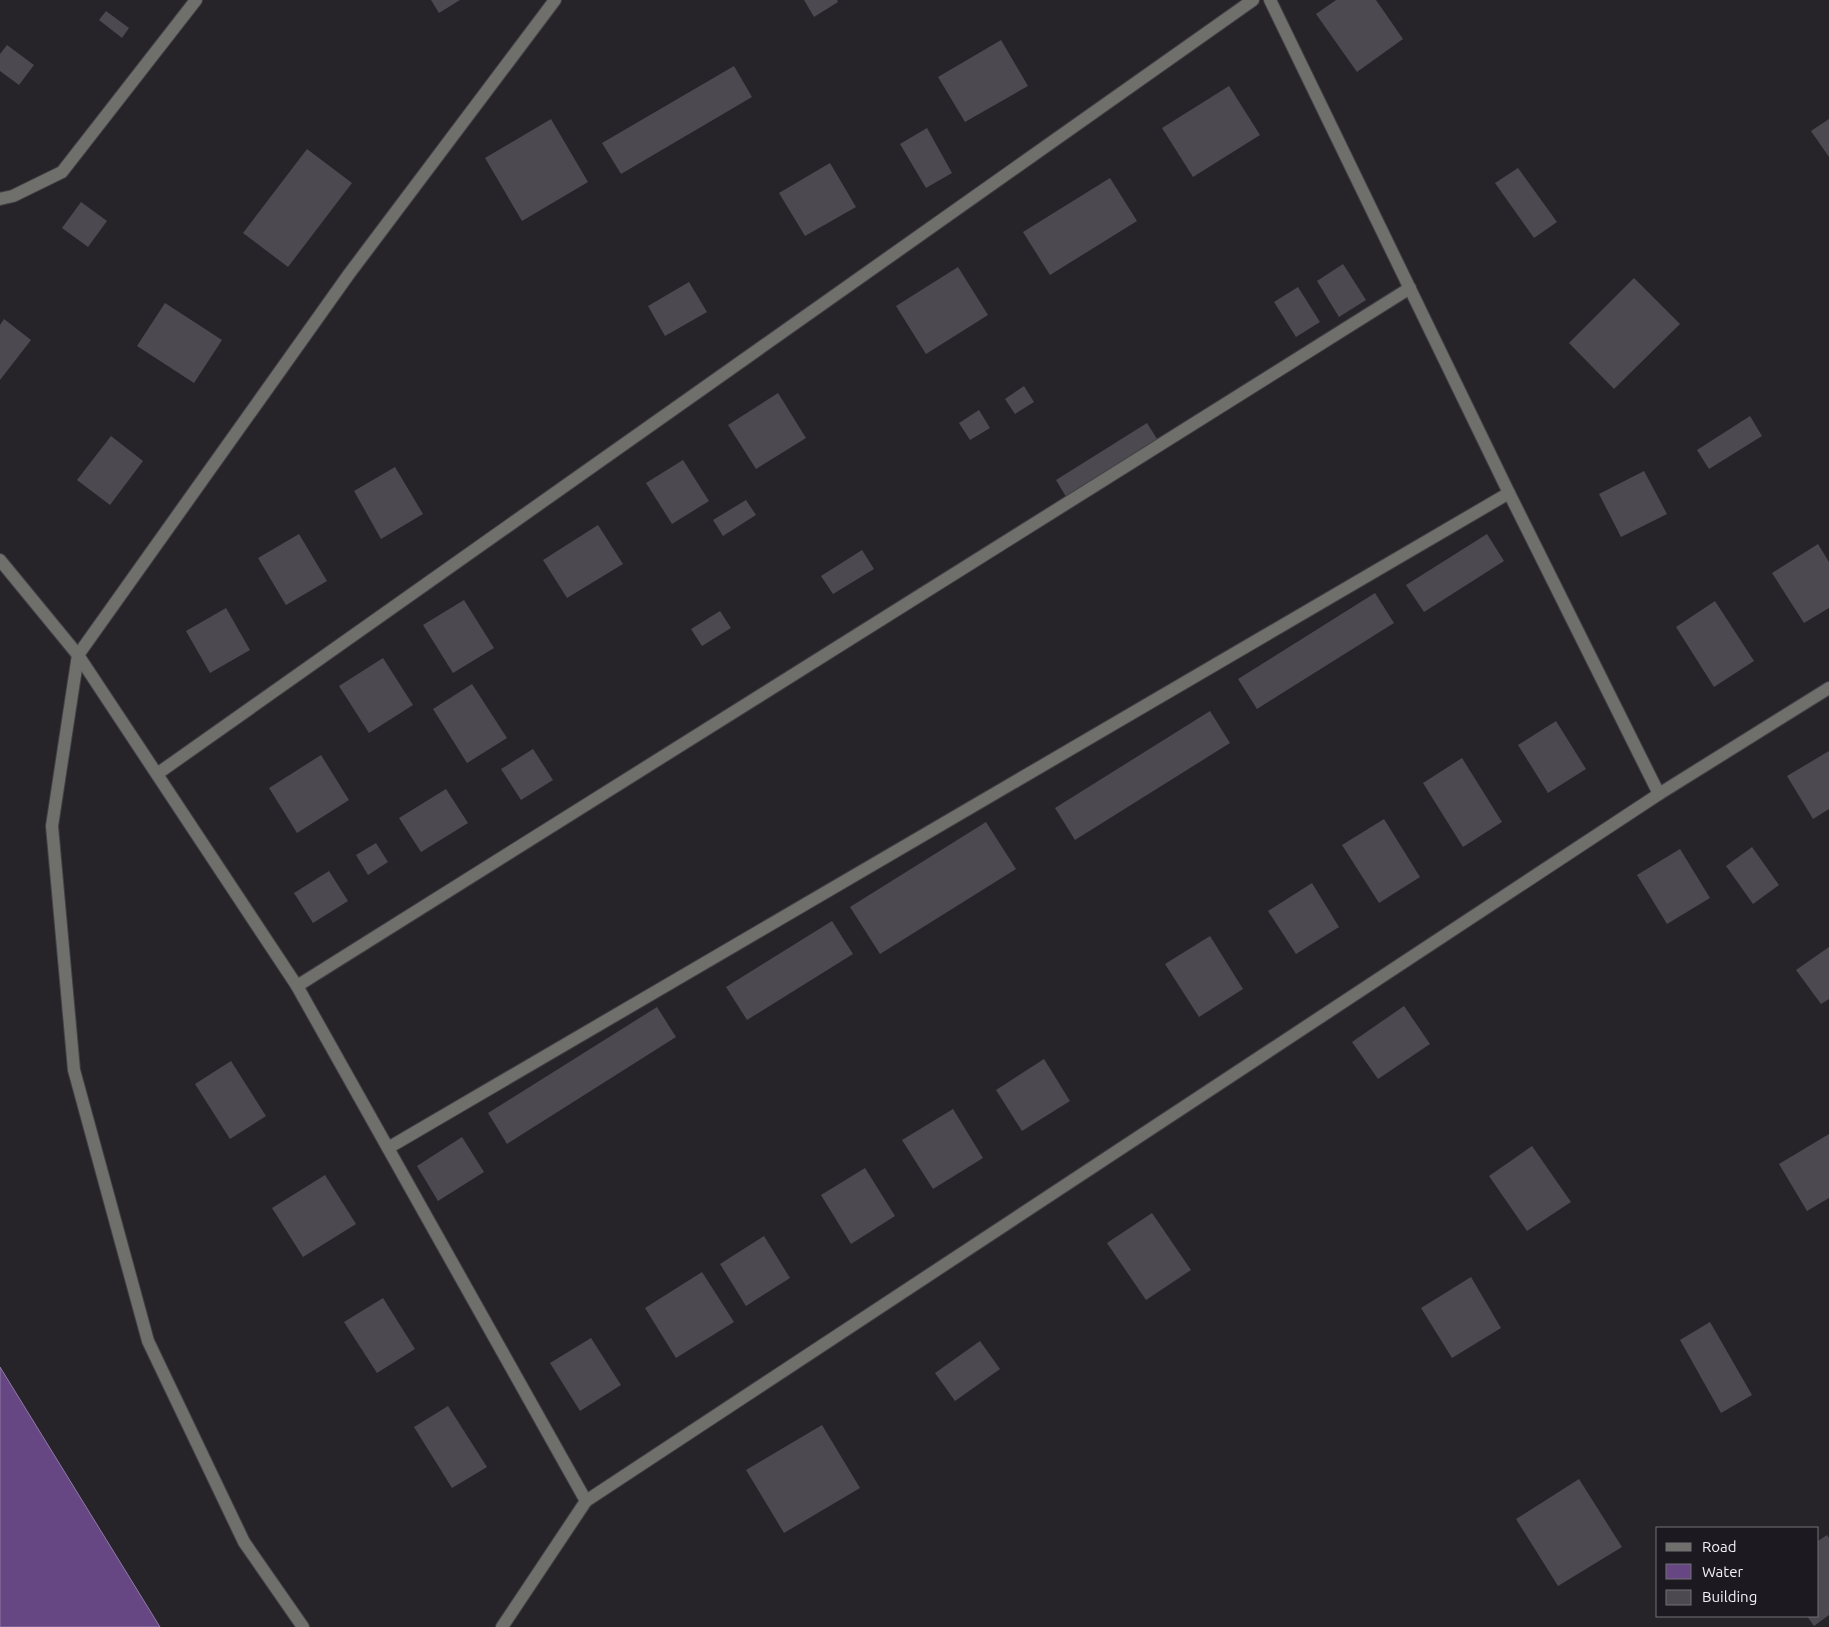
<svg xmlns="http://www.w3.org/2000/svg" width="1829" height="1627" font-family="Ubuntu,sans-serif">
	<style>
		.water { fill: #664783; stroke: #907aa6 }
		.building { fill: #4c4950 }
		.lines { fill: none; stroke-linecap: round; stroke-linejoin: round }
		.minor-casing { stroke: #434046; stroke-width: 14 }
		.minor { stroke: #6f6f6b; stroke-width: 12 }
	</style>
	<rect width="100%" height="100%" fill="#262329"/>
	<polygon class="water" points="0,1367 160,1627 0,1627"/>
	<g class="building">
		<polygon points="431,0 460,0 439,13"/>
		<polygon points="804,0 837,0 838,2 814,17"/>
		<polygon points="1336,0 1376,0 1403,39 1357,72 1316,14"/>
		<polygon points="106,11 129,28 122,38 99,20"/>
		<polygon points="1001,40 1028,86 965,122 938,77"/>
		<polygon points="7,45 34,65 19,85 0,71 0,54"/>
		<polygon points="734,66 752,97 621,174 602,143"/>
		<polygon points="1229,86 1260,135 1193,177 1162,128"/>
		<polygon points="551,119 588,182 522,221 485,158"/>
		<polygon points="1829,119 1829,157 1811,131"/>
		<polygon points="927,128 952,173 926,188 900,144"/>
		<polygon points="307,149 352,183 288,267 243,233"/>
		<polygon points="830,163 856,207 805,236 779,193"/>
		<polygon points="1518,168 1557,222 1534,238 1495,183"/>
		<polygon points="1110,178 1137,221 1050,275 1023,232"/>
		<polygon points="81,202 107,221 88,247 62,228"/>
		<polygon points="1343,264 1366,300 1339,317 1317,281"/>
		<polygon points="958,267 988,315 926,354 896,306"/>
		<polygon points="1634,278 1680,324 1614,389 1569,343"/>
		<polygon points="689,282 707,312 665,336 648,306"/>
		<polygon points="1298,287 1320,322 1296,337 1274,302"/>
		<polygon points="165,303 222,340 194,383 137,346"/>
		<polygon points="4,319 31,340 0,380 0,325"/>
		<polygon points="1024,386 1034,402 1015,414 1005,399"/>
		<polygon points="778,393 806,438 756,469 728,425"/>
		<polygon points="979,410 990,428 970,440 959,423"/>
		<polygon points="1750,416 1762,436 1709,469 1697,450"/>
		<polygon points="1147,423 1159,442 1068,500 1056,480"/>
		<polygon points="111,436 143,461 110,505 77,480"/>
		<polygon points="683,460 709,501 672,524 646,483"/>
		<polygon points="395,467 423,514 381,539 354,491"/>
		<polygon points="1644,471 1667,514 1621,537 1599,494"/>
		<polygon points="746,500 756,515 723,536 713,520"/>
		<polygon points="598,525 623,564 567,598 543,560"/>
		<polygon points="299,534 327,581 286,605 258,558"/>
		<polygon points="1487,534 1504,561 1424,612 1406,585"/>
		<polygon points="1818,544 1829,562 1829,608 1804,623 1772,573"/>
		<polygon points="862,550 874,569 833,594 821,576"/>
		<polygon points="1375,593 1394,623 1257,709 1238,679"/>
		<polygon points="464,600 494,648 453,673 423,625"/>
		<polygon points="1715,601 1754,661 1714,687 1676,627"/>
		<polygon points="226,608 250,650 210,673 186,631"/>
		<polygon points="720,611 731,628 702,646 691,629"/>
		<polygon points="383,658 413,705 369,733 339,686"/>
		<polygon points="472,684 507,738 467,763 433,709"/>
		<polygon points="1210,711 1230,743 1075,840 1055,808"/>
		<polygon points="1556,721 1586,769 1548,793 1518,745"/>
		<polygon points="533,749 553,780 521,800 501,769"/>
		<polygon points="1829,751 1829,809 1813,819 1787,776"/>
		<polygon points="321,755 349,800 297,833 269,788"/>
		<polygon points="1462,758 1502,822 1463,847 1423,783"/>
		<polygon points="446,789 468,823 421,852 399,818"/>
		<polygon points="1384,819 1420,877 1379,903 1342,845"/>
		<polygon points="986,822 1016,869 880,954 850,907"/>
		<polygon points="376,843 388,862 368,875 356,855"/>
		<polygon points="1752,847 1779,885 1753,904 1726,866"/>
		<polygon points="1680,849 1710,898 1667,924 1637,875"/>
		<polygon points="329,871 348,901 313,923 294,893"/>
		<polygon points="1312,883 1339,927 1296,954 1268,911"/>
		<polygon points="832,921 853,954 747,1020 726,987"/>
		<polygon points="1210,936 1243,989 1199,1017 1165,964"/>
		<polygon points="1829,947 1829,999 1821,1004 1796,970"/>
		<polygon points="1404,1006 1430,1044 1378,1079 1352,1042"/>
		<polygon points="657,1007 676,1037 507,1144 488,1113"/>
		<polygon points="1044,1059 1070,1101 1022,1131 996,1090"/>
		<polygon points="231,1061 266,1116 230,1139 195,1084"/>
		<polygon points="953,1109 983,1158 933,1189 902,1140"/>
		<polygon points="1829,1134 1829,1198 1807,1211 1779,1164"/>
		<polygon points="462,1137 484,1172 438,1201 417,1166"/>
		<polygon points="1532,1146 1571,1202 1527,1231 1489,1176"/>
		<polygon points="865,1168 895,1216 851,1244 821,1195"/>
		<polygon points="325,1175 356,1224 303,1257 272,1208"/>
		<polygon points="1152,1213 1191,1270 1146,1300 1107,1243"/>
		<polygon points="764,1236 790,1278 746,1306 720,1264"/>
		<polygon points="702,1272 734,1322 676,1358 645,1308"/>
		<polygon points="1471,1277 1501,1328 1452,1358 1421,1308"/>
		<polygon points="383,1298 415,1349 377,1373 344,1322"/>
		<polygon points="1710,1322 1752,1395 1721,1413 1680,1340"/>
		<polygon points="591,1338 621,1385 580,1411 550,1363"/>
		<polygon points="980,1341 1000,1369 955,1401 935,1373"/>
		<polygon points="448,1406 487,1467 452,1488 414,1427"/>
		<polygon points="822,1425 860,1488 784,1533 746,1470"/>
		<polygon points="1579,1479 1622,1547 1558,1586 1516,1519"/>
		<polygon points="1827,1535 1829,1538 1829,1615 1814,1626 1807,1616 1818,1616 1818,1541"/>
	</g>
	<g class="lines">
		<g class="minor-casing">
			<g id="minor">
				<polyline points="1270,0 1509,493 1659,794"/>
				<polyline points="0,199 13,196 62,172 196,0"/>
				<polyline points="0,560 78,655 297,986 586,1501"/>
				<polyline points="157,774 1253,0"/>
				<polyline points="297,986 1410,288"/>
				<polyline points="388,1148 1509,493"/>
				<polyline points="303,1627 244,1542 148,1341 74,1070 52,826 78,655 349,274 555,0"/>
				<polyline points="502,1627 586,1501 1659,794 1829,688"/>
			</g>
		</g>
		<use href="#minor" class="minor"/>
	</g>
	<rect x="1656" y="1527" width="162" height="90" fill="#1c1a20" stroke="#727076"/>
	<rect x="1666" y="1543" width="25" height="8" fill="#6f6f6b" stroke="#727076"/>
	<text x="1702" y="1552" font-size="15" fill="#f3f1f6">Road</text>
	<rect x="1666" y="1564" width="25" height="15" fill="#664783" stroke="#727076"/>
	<text x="1702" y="1577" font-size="15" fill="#f3f1f6">Water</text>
	<rect x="1666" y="1590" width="25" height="15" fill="#4c4950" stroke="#727076"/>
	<text x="1702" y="1602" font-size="15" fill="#f3f1f6">Building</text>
</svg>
